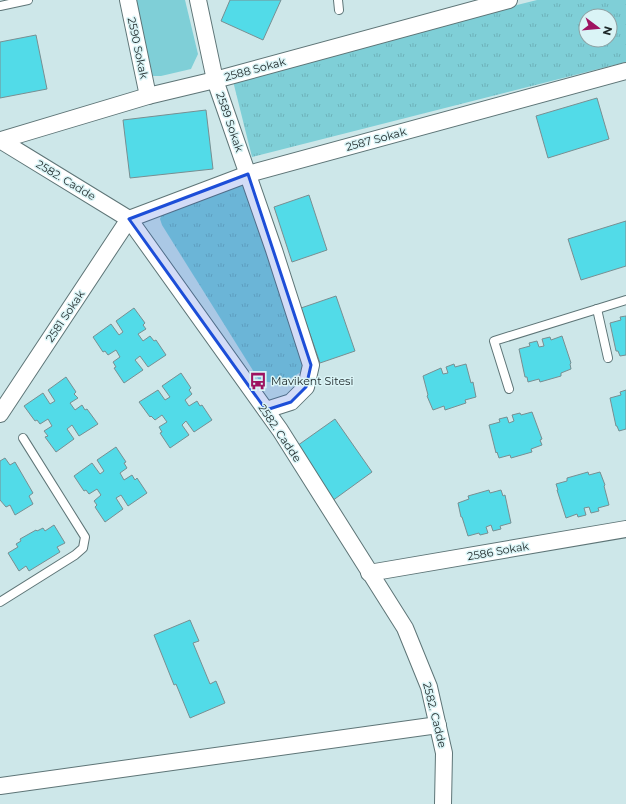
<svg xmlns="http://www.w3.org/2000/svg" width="626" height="804" font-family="Montserrat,sans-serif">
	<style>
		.grass { fill: #7fcfd7 }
		.park { fill: url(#park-tufts); fill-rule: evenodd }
		.building { fill: #52dbe8; stroke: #788f92 }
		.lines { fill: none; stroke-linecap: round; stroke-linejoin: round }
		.service-casing { stroke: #5e7577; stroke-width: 10 }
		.minor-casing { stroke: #5e7577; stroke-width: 18 }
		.service { stroke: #fff; stroke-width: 8 }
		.minor { stroke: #fff; stroke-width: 16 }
		.marked { fill: #1d4ed8; fill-opacity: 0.2; stroke: #1d4ed8; stroke-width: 3; stroke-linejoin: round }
		.labels { text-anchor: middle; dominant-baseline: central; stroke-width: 3; stroke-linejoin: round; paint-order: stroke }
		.street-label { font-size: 11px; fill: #1d2728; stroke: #daf4f6 }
		.poi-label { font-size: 11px; fill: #1d2728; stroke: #daf4f6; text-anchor: start }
	</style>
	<defs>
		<pattern id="park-tufts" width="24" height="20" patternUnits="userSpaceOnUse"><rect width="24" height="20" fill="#7fcfd7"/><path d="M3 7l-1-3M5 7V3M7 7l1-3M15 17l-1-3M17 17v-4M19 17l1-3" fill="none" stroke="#6db2b9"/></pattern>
	</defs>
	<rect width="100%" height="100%" fill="#cde7e9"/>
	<polygon class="grass" points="134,0 185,0 198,54 191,69 161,76 148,76"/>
	<g class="park">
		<path d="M 537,0 L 626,0 L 626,62 L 252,157 L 232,77 ZM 586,16 L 610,16 L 610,40 L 586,40 Z"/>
		<path d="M 234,183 L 244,187 L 303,363 L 301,372 C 283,383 279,385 259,380 L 162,225 L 160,219 L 163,211 Z"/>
	</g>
	<g class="building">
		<polygon points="230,0 281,0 263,40 221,21"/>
		<polygon points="36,35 47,89 0,98 0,42"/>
		<polygon points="597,98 609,139 548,158 536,116"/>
		<polygon points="206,110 213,169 130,178 123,120"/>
		<polygon points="309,195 327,250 292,262 274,207"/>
		<polygon points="626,221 626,266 581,280 568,239"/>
		<polygon points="336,296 355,351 320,363 301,308"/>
		<polygon points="134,308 145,323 143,325 146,329 138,334 143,341 150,336 154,341 156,340 166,355 148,367 140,356 135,360 143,370 124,383 114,368 116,367 113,362 120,357 116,350 108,355 105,351 103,352 93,337 111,324 119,335 123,332 116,321"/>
		<polygon points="626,316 626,355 620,356 618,351 616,351 610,323 621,320 620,317"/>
		<polygon points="562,336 571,363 570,364 571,369 561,373 561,376 540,382 539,379 528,382 527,377 525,377 519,349 530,346 529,343 537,341 539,347 544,346 542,339 550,337 551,340"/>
		<polygon points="454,364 455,367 466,364 471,383 473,382 476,397 465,400 466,403 445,410 444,406 433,410 427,396 428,395 423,376 441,368 443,374 448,373 446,367"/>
		<polygon points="181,373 191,388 189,390 192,394 185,400 189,406 197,401 200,406 202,405 212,420 194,432 186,421 182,425 189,435 170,448 160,433 162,432 159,427 167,422 162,415 155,420 151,416 150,417 139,402 158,390 165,400 170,397 162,386"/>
		<polygon points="66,377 76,392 74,394 78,398 70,403 75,410 82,405 85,410 87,409 98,424 79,436 72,425 67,429 74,439 56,452 45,437 48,436 44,431 52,426 48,419 40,424 37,420 35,421 24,406 43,393 50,404 55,401 48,390"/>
		<polygon points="626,390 626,429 619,431 617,426 616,426 610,398 621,395 620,392"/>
		<polygon points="532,412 542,439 540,440 542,445 531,449 532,452 511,458 510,455 499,458 497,452 496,453 489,425 500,422 499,419 507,417 509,423 514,421 512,415 520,413 521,415"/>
		<polygon points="335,419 372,472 332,501 294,448"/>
		<polygon points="116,447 126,462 124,463 127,468 120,473 124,480 132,475 135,480 137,478 147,493 128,506 121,495 116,498 123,509 105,522 95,507 97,505 94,501 101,495 97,489 89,494 86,490 84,491 74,476 92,463 100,474 104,471 97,460"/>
		<polygon points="5,458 10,465 15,462 33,493 29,496 33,504 15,515 10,505 6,507 0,500 0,461"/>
		<polygon points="588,472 589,475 600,472 605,485 604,486 609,505 598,508 599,511 591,513 589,507 584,508 586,515 578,517 577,514 566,518 557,490 558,490 556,484 567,481 567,478"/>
		<polygon points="489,490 490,493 501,490 503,496 505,495 511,523 500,526 501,529 493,531 491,525 486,527 488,533 480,535 479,533 468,536 462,517 461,517 458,503 469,499 468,496"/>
		<polygon points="54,525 65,543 57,547 60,552 29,571 26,566 19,571 8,553 18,547 16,544 21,541 20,539 36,530 37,531 43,528 45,531"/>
		<polygon points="190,620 199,641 193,643 210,684 216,681 225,703 190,718 176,684 174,685 154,635"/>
	</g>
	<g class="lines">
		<g class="service-casing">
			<g id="service">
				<polyline points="338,0 339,10"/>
				<polyline points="0,6 28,0"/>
				<polyline points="597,309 608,358"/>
				<polyline points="509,389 494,341 626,300"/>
				<polyline points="0,602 75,555 83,548 85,537 23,438"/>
			</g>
		</g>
		<g class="minor-casing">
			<g id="minor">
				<polyline points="128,0 148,96"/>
				<polyline points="198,0 215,80 274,250 311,365 306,387 291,402 266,410"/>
				<polyline points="0,140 129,219 280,430 405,628 429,687 444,753 443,804"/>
				<polyline points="1,140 148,96 215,80 509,0"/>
				<polyline points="0,414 129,219 248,174 626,71"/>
				<polyline points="369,573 626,529"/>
				<polyline points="0,786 438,725"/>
			</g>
		</g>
		<use href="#service" class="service"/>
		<use href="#minor" class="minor"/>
	</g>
	<path class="marked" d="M 248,174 L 311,365 L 306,387 L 291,402 L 266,410 L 129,219 Z"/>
	<defs>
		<g id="bus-bare" transform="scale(1.38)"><path d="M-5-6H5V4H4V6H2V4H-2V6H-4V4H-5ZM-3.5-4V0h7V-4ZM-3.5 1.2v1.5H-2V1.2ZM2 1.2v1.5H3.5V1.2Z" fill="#9e1361" stroke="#daf4f6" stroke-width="2.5" paint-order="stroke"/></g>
	</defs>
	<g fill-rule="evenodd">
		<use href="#bus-bare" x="258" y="381"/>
	</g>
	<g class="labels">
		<g class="street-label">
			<text transform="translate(138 48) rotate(78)">2590 Sokak</text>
			<text transform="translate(255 69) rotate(-15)">2588 Sokak</text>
			<text transform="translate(230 122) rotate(71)">2589 Sokak</text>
			<text transform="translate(376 139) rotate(-15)">2587 Sokak</text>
			<text transform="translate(66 180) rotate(31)">2582. Cadde</text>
			<text transform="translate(65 316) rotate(-56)">2581 Sokak</text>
			<text transform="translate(280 433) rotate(56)">2582. Cadde</text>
			<text transform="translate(498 551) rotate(-10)">2586 Sokak</text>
			<text transform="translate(435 715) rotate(76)">2582. Cadde</text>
		</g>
		<g class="poi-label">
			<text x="271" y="381">Mavikent Sitesi</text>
		</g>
	</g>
	<g transform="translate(598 28) rotate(106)"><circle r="19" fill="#daf4f6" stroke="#8ea2a4"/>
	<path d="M0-3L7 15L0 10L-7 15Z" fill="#9e1361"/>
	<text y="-6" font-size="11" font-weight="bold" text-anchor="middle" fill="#1d2728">N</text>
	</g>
</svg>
